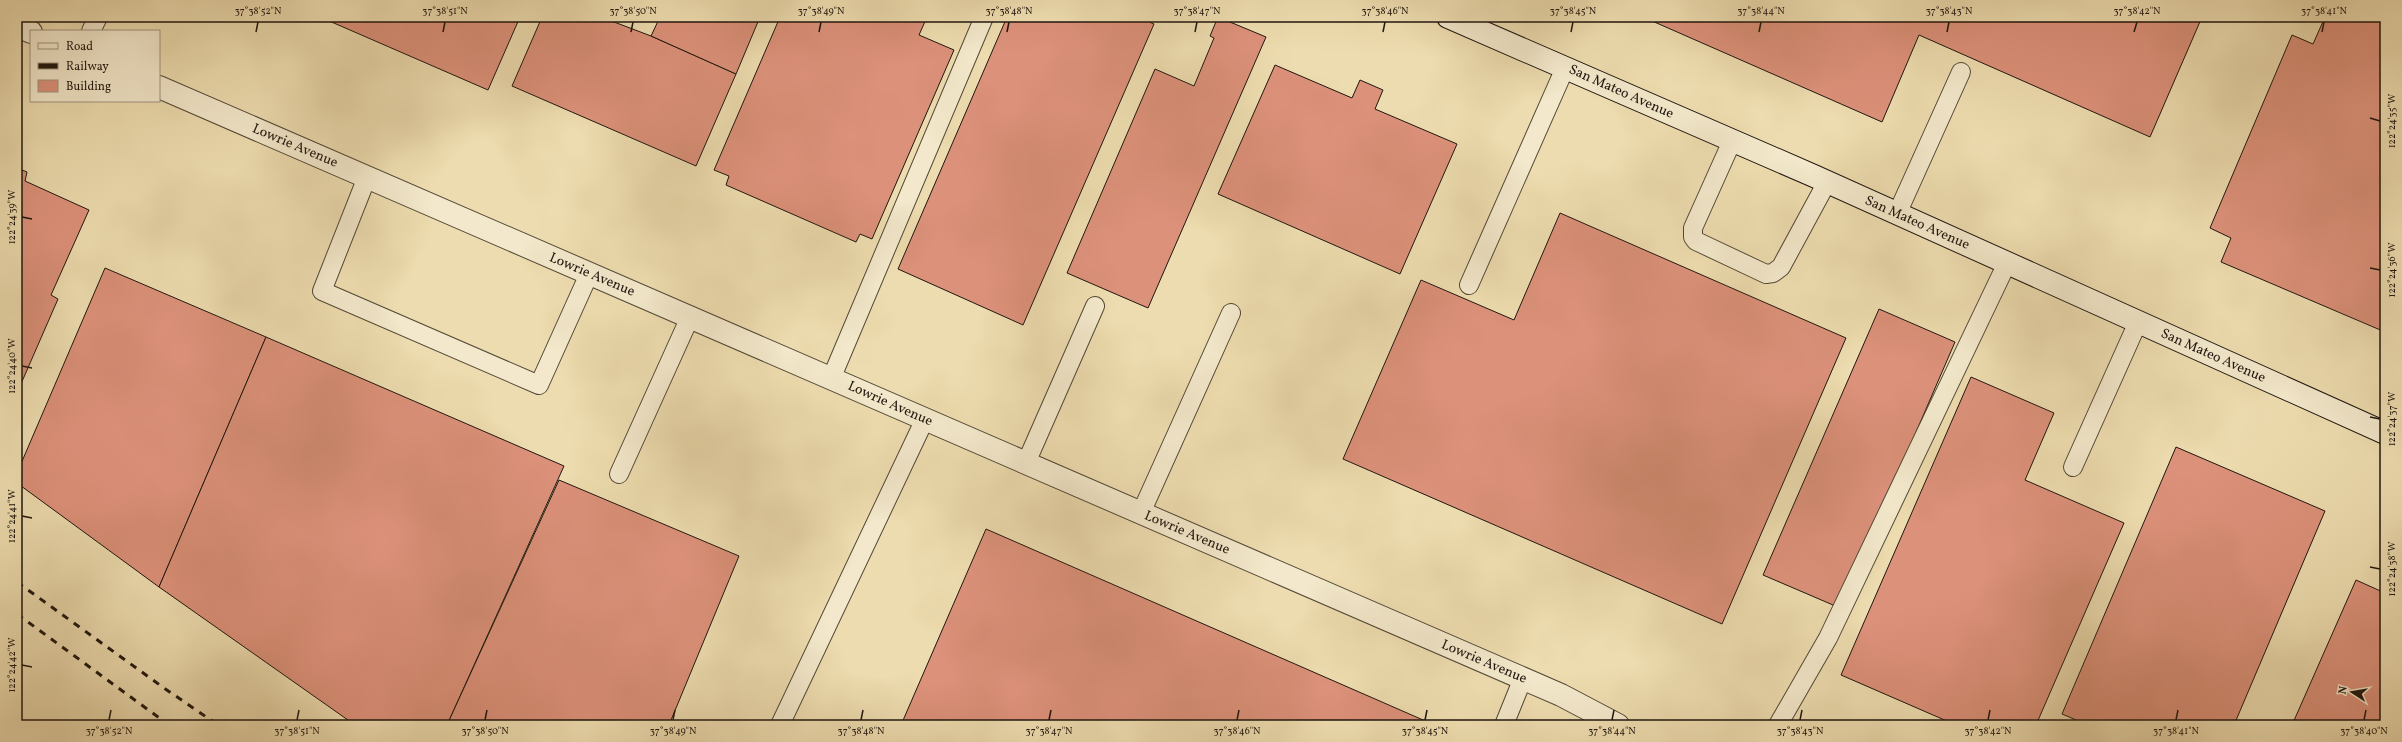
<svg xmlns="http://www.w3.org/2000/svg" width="2402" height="742" font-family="Vollkorn,serif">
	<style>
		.building { fill: #dc917a; stroke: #1f160e }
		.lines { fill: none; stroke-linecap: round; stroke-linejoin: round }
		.lane-casing { stroke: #524836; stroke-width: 20 }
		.street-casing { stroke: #524836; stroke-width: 24 }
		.secondary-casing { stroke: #1f160e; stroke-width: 24 }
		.lane { stroke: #f3e8cb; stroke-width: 18 }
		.street { stroke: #f3e8cb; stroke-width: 22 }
		.secondary { stroke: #f3e8cb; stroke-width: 22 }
		.rail { stroke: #1f160e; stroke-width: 3; stroke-dasharray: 7 7; stroke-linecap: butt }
		.ticks { fill: none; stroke: #1f160e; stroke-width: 1.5 }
		.labels { text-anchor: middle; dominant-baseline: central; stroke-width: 3; stroke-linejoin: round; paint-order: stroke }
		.street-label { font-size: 14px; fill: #1f160e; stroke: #f3e8cb }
		.neatline { fill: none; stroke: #1f160e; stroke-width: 1.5 }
		.ticks-label { font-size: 10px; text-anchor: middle; fill: #1f160e }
	</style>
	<rect width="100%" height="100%" fill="#eddcaf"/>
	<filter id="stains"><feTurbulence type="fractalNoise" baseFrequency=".005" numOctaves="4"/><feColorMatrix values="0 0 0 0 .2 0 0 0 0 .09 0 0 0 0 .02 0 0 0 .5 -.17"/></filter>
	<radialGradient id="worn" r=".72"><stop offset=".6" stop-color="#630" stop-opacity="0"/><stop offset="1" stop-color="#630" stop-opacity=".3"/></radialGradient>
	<g class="building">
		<polygon points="320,17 520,17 488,90"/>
		<polygon points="542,17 601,17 651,36 736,74 696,166 512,86"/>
		<polygon points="660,17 760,17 736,74 651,36"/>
		<polygon points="780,17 927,17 919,35 954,50 872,239 860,234 856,242 726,185 729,176 714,170"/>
		<polygon points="1007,17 1138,17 1154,24 1023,325 898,269"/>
		<polygon points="1218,17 1266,37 1148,308 1067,273 1155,69 1194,86 1214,38 1210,36"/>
		<polygon points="1643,17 2202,17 2150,137 1919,35 1882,122"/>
		<polygon points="2325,17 2385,17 2385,332 2221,262 2231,238 2210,228 2292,35 2313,44"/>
		<polygon points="1275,65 1352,98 1360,80 1383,90 1375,109 1457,144 1400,274 1218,194"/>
		<polygon points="17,168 27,172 25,181 89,210 51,295 58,299 17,393"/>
		<polygon points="1560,213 1846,338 1722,624 1343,459 1421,280 1514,320"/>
		<polygon points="105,268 266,337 159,587 17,483 17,473"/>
		<polygon points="1879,309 1955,342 1840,608 1763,575"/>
		<polygon points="266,337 564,466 447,725 355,725 159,587"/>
		<polygon points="1971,377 2054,413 2025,480 2124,523 2036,725 1956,725 1841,675"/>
		<polygon points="2176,447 2325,511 2234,725 2088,725 2062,714"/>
		<polygon points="559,480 739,556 669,725 447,725"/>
		<polygon points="986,529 1430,723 1429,725 901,725"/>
		<polygon points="2356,580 2385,593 2385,725 2292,725"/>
	</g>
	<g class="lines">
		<g class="lane-casing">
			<g id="lane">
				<polyline points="91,31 98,17"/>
				<polyline points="1732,141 1693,228 1693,237 1696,241 1766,274 1773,273 1781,267 1827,182"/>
				<polyline points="367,177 322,291 539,385 589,274"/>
				<polyline points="1897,214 1961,72"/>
				<polyline points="1469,285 1565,68"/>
				<polyline points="831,379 984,17"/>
				<polyline points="1026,463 1095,306"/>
				<polyline points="2073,467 2138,322"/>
				<polyline points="619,474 690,317"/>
				<polyline points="1141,513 1231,313"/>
				<polyline points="780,725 925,419"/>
				<polyline points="1504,725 1523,678"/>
				<polyline points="1778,725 1828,638 2007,263"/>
			</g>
		</g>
		<g class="street-casing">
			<g id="street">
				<polyline points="17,26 31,32"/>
				<polyline points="159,87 1561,695 1618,725"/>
			</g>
		</g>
		<g class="secondary-casing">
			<polyline id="secondary" points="1448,17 1814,176 2385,433"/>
		</g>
		<use href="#lane" class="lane"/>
		<use href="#street" class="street"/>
		<use href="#secondary" class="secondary"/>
		<g class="rail">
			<polyline points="17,582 164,688 218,725"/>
			<polyline points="17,614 169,725"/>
		</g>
	</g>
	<path class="ticks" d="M 256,32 L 258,22M 443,32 L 445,22M 631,32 L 633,22M 819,32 L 821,22M 1007,32 L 1009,22M 1195,32 L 1197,22M 1383,32 L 1385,22M 1571,32 L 1573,22M 1759,32 L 1761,22M 1947,32 L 1949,22M 2134,32 L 2137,22M 2322,32 L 2324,22M 2370,118 L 2380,121M 22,217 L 32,219M 2370,268 L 2380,270M 22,366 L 32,368M 2370,417 L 2380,419M 22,516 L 32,518M 2370,567 L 2380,569M 22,665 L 32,667M 109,720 L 111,710M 297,720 L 299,710M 485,720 L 487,710M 673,720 L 675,710M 861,720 L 863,710M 1049,720 L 1051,710M 1237,720 L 1239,710M 1425,720 L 1427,710M 1612,720 L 1614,710M 1800,720 L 1802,710M 1988,720 L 1990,710M 2176,720 L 2178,710M 2364,720 L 2366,710"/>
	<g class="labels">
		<g class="street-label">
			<text transform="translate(1621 92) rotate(24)">San Mateo Avenue</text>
			<text transform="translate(295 146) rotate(23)">Lowrie Avenue</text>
			<text transform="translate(1917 223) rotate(24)">San Mateo Avenue</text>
			<text transform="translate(592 275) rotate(23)">Lowrie Avenue</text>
			<text transform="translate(2213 356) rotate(24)">San Mateo Avenue</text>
			<text transform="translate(890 404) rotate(24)">Lowrie Avenue</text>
			<text transform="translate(1187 533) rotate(23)">Lowrie Avenue</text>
			<text transform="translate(1484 662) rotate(23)">Lowrie Avenue</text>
		</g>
	</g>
	<rect width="2402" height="742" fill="none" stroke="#eddcaf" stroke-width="44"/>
	<rect x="30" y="30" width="130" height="72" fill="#f3e8cb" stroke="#9e947f"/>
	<rect x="38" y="43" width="20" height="6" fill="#f3e8cb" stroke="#9e947f"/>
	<text x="66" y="50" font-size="12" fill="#1f160e">Road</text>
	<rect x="38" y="63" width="20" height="6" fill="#1f160e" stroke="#9e947f"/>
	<text x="66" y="70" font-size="12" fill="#1f160e">Railway</text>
	<rect x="38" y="80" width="20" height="12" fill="#dc917a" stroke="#9e947f"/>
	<text x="66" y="90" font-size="12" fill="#1f160e">Building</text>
	<g transform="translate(2352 692) rotate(282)" stroke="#f3e8cb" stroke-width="3" paint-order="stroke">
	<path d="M0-3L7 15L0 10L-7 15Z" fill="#1f160e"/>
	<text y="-6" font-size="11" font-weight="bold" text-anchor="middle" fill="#1f160e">N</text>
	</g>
	<rect x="22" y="22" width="2358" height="698" class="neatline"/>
	<g class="ticks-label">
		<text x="258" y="14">37°38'52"N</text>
		<text x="445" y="14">37°38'51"N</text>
		<text x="633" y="14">37°38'50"N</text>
		<text x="821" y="14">37°38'49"N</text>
		<text x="1009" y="14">37°38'48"N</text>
		<text x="1197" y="14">37°38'47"N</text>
		<text x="1385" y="14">37°38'46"N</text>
		<text x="1573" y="14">37°38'45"N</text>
		<text x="1761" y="14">37°38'44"N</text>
		<text x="1949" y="14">37°38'43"N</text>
		<text x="2137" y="14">37°38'42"N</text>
		<text x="2324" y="14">37°38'41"N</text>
		<text transform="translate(2391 121) rotate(-90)" y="4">122°24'35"W</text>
		<text transform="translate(11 217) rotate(-90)" y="4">122°24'39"W</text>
		<text transform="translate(2391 270) rotate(-90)" y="4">122°24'36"W</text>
		<text transform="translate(11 366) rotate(-90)" y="4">122°24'40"W</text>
		<text transform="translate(2391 419) rotate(-90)" y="4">122°24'37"W</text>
		<text transform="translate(11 516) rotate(-90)" y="4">122°24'41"W</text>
		<text transform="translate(2391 569) rotate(-90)" y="4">122°24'38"W</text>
		<text transform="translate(11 665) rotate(-90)" y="4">122°24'42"W</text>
		<text x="109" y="734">37°38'52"N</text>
		<text x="297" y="734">37°38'51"N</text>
		<text x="485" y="734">37°38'50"N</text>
		<text x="673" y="734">37°38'49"N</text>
		<text x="861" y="734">37°38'48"N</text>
		<text x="1049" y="734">37°38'47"N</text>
		<text x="1237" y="734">37°38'46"N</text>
		<text x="1425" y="734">37°38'45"N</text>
		<text x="1612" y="734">37°38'44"N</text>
		<text x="1800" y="734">37°38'43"N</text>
		<text x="1988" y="734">37°38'42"N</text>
		<text x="2176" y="734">37°38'41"N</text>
		<text x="2364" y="734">37°38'40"N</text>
	</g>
	<rect width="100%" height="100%" filter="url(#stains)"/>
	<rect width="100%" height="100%" fill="url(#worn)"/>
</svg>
